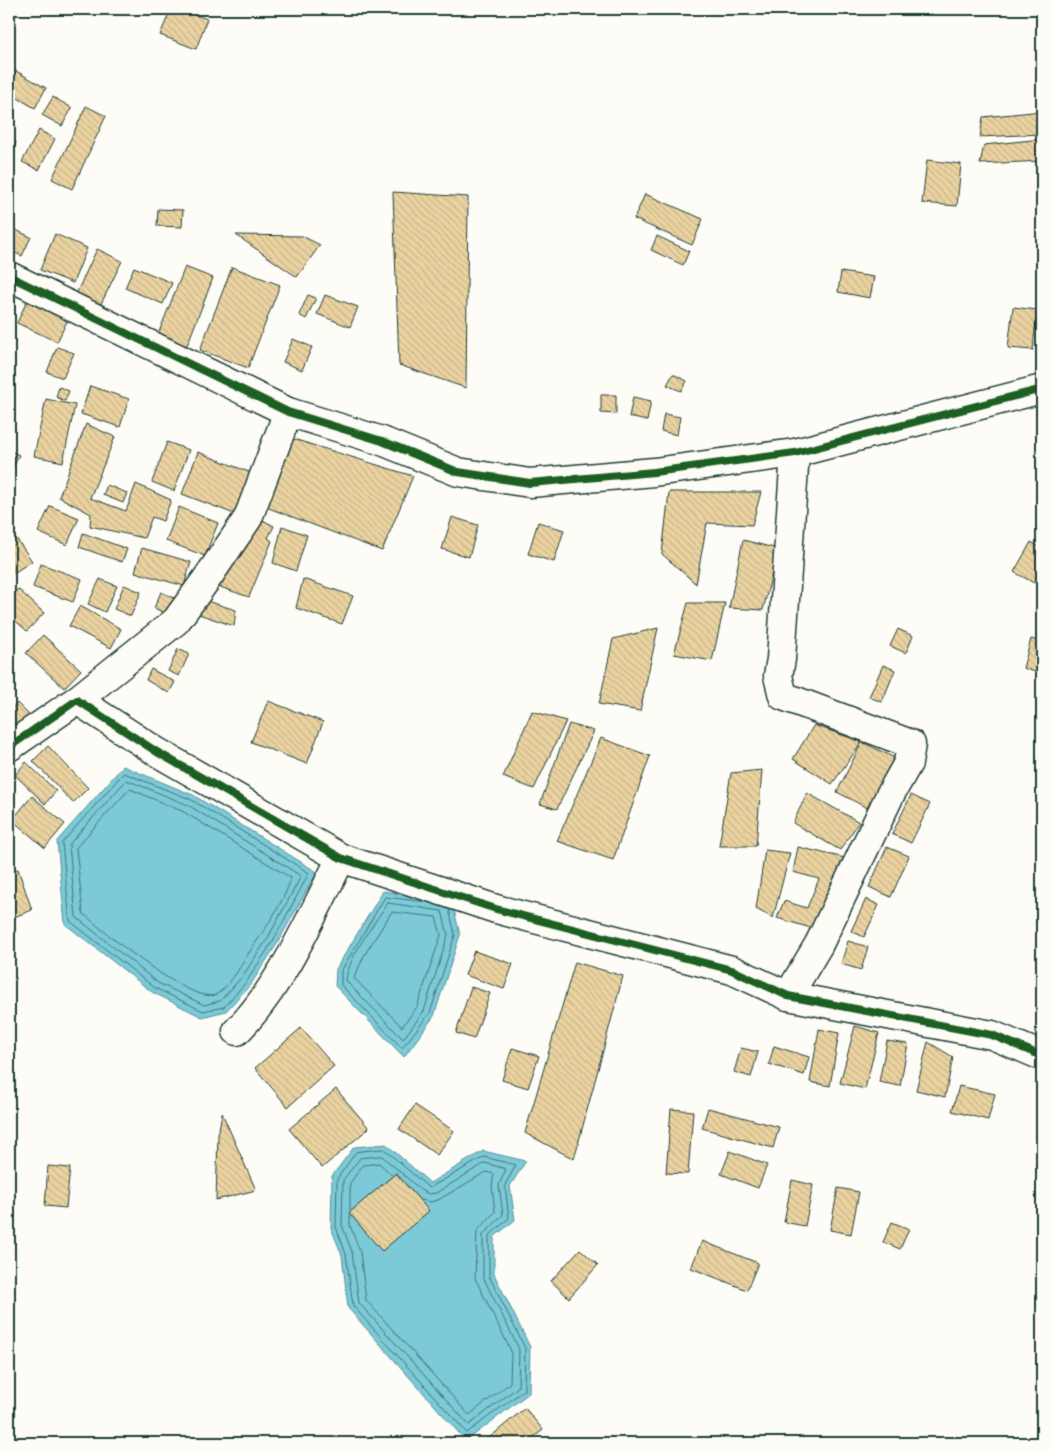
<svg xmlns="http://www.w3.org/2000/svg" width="1051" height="1452" font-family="Caveat,sans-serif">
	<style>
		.water { fill: #7bc9d8; stroke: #569196 }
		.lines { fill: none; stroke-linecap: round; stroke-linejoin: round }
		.shore { stroke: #447576; stroke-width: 1 }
		.building { fill: url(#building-back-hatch); stroke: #1f3d34 }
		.minor-casing { stroke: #1f3d34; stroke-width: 31 }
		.minor { stroke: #fdfcf7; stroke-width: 28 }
		.cycleway-casing { stroke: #fdfcf7; stroke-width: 11 }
		.cycleway { stroke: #1b5e20; stroke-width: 8 }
	</style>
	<defs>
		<pattern id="building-back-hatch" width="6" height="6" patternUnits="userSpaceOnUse" patternTransform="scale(1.25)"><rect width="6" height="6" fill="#ebd3a1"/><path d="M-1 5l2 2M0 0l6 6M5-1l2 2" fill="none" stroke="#c9b68b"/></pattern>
	</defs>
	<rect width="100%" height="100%" fill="#fdfcf7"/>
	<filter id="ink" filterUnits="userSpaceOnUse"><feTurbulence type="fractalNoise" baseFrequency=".02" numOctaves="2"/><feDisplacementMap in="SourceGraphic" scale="10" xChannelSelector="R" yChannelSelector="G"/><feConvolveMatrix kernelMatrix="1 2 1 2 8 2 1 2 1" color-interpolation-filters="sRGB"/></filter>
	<g filter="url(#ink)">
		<g class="water">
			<polygon points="123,766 193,795 317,872 277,944 251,984 226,1011 202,1017 152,992 65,924 57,841"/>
			<polygon points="383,891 452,901 460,935 434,1016 404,1057 335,986 336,969"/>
			<polygon points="386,1144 430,1183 483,1151 526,1161 510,1186 515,1220 494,1237 494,1274 530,1347 529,1393 466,1441 348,1308 342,1255 331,1228 332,1176 354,1147"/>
		</g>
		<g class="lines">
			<g class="shore">
				<polygon points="124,773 190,799 309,873 273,941 247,981 224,1007 203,1011 155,988 70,921 62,843"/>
				<polygon points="127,780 188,805 301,876 268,938 242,977 220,1001 204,1005 158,983 76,917 69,845"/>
				<path d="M 130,789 L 184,812 L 291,878 C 286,898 264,931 252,948 C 242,963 232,984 217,994 C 195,1008 101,930 83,913 L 76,848 Z"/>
				<polyline points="427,902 385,897 341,971 341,985 402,1048 430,1013 455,935 449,909"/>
				<path d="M 388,903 L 442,911 L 448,935 L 424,1011 L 403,1039 L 346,981 C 347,959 375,922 388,903 Z"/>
				<polygon points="392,912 436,917 441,935 417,1007 402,1027 354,978 364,956"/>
				<polygon points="384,1149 429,1188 484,1157 516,1165 505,1185 509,1218 489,1236 489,1276 525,1348 524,1390 467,1433 353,1306 346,1254 336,1227 337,1179 356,1152"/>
				<polygon points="382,1156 422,1191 429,1194 436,1193 485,1163 506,1169 499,1185 503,1215 483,1235 483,1277 519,1349 518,1387 469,1425 359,1303 352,1252 342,1225 343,1180 360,1158"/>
				<polyline points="350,1211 350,1183 363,1165 379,1163 392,1175"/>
				<polyline points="350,1216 350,1225 360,1252 366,1300 469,1415 510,1383 511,1351 475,1278 477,1231 495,1212 492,1186 494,1174 486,1172 438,1200 430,1202 421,1200"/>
			</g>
		</g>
		<g class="building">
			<polygon points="171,9 180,9 207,19 196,49 160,35"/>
			<polygon points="9,67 46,88 35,108 9,93"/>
			<polygon points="53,97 72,108 62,126 42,115"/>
			<polygon points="86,106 106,116 72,189 52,179"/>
			<polygon points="1042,111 1042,134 980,137 983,117"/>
			<polygon points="39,130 55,139 39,170 22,162"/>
			<polygon points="9,139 16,142 9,160"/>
			<polygon points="1042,139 1042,161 980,164 984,145"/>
			<polygon points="927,160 961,164 957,206 922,203"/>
			<polygon points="393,192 468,197 466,388 399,365"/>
			<polygon points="645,194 703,219 692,245 634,219"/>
			<polygon points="158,209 183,210 182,227 157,226"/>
			<polygon points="9,227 31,237 22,256 9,250"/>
			<polygon points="55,234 87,248 73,283 40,270"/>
			<polygon points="236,235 302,236 320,245 297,277"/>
			<polygon points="657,236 689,251 683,265 651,250"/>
			<polygon points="97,249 122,261 100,306 76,294"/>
			<polygon points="134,267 172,283 163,304 125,288"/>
			<polygon points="185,267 213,278 186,348 157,337"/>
			<polygon points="232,267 280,285 248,368 200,350"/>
			<polygon points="841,272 874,277 870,298 838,292"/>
			<polygon points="30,294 71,313 57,342 17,323"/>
			<polygon points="308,295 316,298 306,319 299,315"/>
			<polygon points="325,295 358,307 350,327 317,314"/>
			<polygon points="1013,307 1037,310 1033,350 1008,348"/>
			<polygon points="293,339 312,347 302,370 283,362"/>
			<polygon points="57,347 74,353 63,378 47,372"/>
			<polygon points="673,374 687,381 681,391 667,385"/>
			<polygon points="90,386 129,399 120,427 81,414"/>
			<polygon points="59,387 69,391 65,401 56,397"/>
			<polygon points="601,395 616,395 616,414 601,413"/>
			<polygon points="633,397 651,401 647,421 629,417"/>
			<polygon points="46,399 75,405 63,462 34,456"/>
			<polygon points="664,414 680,417 677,435 661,431"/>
			<polygon points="86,424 115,437 90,498 126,511 136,484 171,500 163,521 152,517 144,538 90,526 91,514 59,497"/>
			<polygon points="290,438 413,476 382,551 266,507"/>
			<polygon points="167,442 189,450 174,491 152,482"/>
			<polygon points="9,450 19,455 12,470 9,468"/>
			<polygon points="198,452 254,474 237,515 182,494"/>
			<polygon points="107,485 127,493 123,503 103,495"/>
			<polygon points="669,492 761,492 752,525 707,523 696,584 662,554"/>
			<polygon points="50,506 79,518 67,545 38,532"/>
			<polygon points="179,507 218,523 205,556 166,541"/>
			<polygon points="452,517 478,525 469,557 442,549"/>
			<polygon points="259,518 274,526 268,538 272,541 249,597 217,586"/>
			<polygon points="538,522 564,530 554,562 528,554"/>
			<polygon points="282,526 307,535 296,571 273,563"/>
			<polygon points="83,533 127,549 122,562 79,547"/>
			<polygon points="16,538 32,561 9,576 9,543"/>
			<polygon points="743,540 778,549 763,610 729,608"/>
			<polygon points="1031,542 1042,548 1042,567 1034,583 1014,572"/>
			<polygon points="142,548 191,562 184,586 135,572"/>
			<polygon points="41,564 82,579 73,602 33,587"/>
			<polygon points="100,579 117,586 105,612 88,604"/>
			<polygon points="303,579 353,596 342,624 296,608"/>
			<polygon points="124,585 141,592 131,616 114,609"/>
			<polygon points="18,589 44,613 27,631 9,615 9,599"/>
			<polygon points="161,592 177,599 169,615 154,608"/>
			<polygon points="200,599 236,610 234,626 196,613"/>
			<polygon points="688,603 725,603 712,661 674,654"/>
			<polygon points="80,606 121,629 111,648 69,626"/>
			<polygon points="658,628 640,711 599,704 613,639"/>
			<polygon points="898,629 913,636 906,653 890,646"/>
			<polygon points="43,635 81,670 64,688 26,653"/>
			<polygon points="1031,639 1042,642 1042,657 1038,673 1023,668"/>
			<polygon points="178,649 189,654 179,676 168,671"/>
			<polygon points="883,665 895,670 882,702 869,697"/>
			<polygon points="151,669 175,682 169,693 146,680"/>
			<polygon points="268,701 323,722 307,764 251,742"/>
			<polygon points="17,703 33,719 9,731 9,712"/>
			<polygon points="532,711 566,721 534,789 503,777"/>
			<polygon points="569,724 594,731 557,809 540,804"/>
			<polygon points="814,725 862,742 832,784 793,759"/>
			<polygon points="601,738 650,756 613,860 557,841"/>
			<polygon points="862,742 897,759 871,810 837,792"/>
			<polygon points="48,746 88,788 73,803 33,761"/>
			<polygon points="26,762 56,791 45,804 15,775"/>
			<polygon points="762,770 756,846 719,846 731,773"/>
			<polygon points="807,793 859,822 840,850 793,823"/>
			<polygon points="911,795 930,804 911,843 892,834"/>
			<polygon points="32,796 65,824 45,848 12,820"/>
			<polygon points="798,847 849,859 821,931 777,918 784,901 807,908 819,879 793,872"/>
			<polygon points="887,847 909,856 891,897 869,887"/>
			<polygon points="765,850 790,853 773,918 756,909"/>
			<polygon points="18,869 32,910 9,919 9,873"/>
			<polygon points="866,899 879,905 864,937 851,931"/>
			<polygon points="848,941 868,947 861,970 841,964"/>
			<polygon points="474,951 513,964 504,989 465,975"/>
			<polygon points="575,962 623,976 574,1159 525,1133"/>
			<polygon points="471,987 490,993 474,1039 456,1033"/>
			<polygon points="855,1026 879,1033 865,1089 840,1083"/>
			<polygon points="301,1028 334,1066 288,1107 255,1068"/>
			<polygon points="819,1029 839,1033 830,1086 810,1082"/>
			<polygon points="887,1041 908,1044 900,1086 879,1082"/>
			<polygon points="928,1042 953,1057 945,1097 916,1090"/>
			<polygon points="774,1046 809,1057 804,1075 769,1064"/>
			<polygon points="512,1048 539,1056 528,1088 502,1080"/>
			<polygon points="741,1048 758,1052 751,1077 734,1072"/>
			<polygon points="959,1086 995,1094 988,1120 952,1111"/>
			<polygon points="336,1089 369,1128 322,1168 289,1129"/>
			<polygon points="415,1105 454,1131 437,1155 399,1129"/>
			<polygon points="708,1108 779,1127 773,1148 702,1128"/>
			<polygon points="671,1109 693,1111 688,1174 666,1173"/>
			<polygon points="222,1113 256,1190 216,1200 218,1135"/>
			<polygon points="730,1151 767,1165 758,1188 721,1174"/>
			<polygon points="48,1166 70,1168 66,1208 45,1206"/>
			<polygon points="396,1173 429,1211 382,1251 349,1213"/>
			<polygon points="792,1180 813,1185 805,1226 784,1222"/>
			<polygon points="838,1188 859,1192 851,1234 830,1230"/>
			<polygon points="892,1222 909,1229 900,1249 883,1242"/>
			<polygon points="702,1241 758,1263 747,1290 691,1268"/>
			<polygon points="580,1249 598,1265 569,1298 551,1281"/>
			<polygon points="525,1408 543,1430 526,1443 483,1443"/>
		</g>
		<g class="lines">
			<g class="minor-casing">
				<g id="minor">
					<polyline points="9,276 288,412 382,441 458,472 530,483 654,472 795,453 1042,389"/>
					<polyline points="77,700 176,621 206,580 248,518 288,412"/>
					<polyline points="9,747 77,700 157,752 341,858 496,909 732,970 788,996 992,1035 1042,1056"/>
					<polyline points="788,996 819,944 890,795 908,763 911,744 783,696 778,676 781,659 795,453"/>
					<path d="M 237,1031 C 282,985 312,916 341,858"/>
				</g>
			</g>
			<use href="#minor" class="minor"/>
			<g class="cycleway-casing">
				<g id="cycleway">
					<polyline points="9,276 288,412 382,441 458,472 530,483 654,472 795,453 1042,389"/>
					<polyline points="9,747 77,700 157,752 341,858 496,909 732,970 788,996 992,1035 1042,1056"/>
				</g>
			</g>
			<use href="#cycleway" class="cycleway"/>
		</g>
	</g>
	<rect width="1051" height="1452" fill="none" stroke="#fdfcf7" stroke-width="30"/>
	<rect x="15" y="15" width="1021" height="1422" fill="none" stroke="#1f3d34" stroke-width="2" filter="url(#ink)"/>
</svg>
